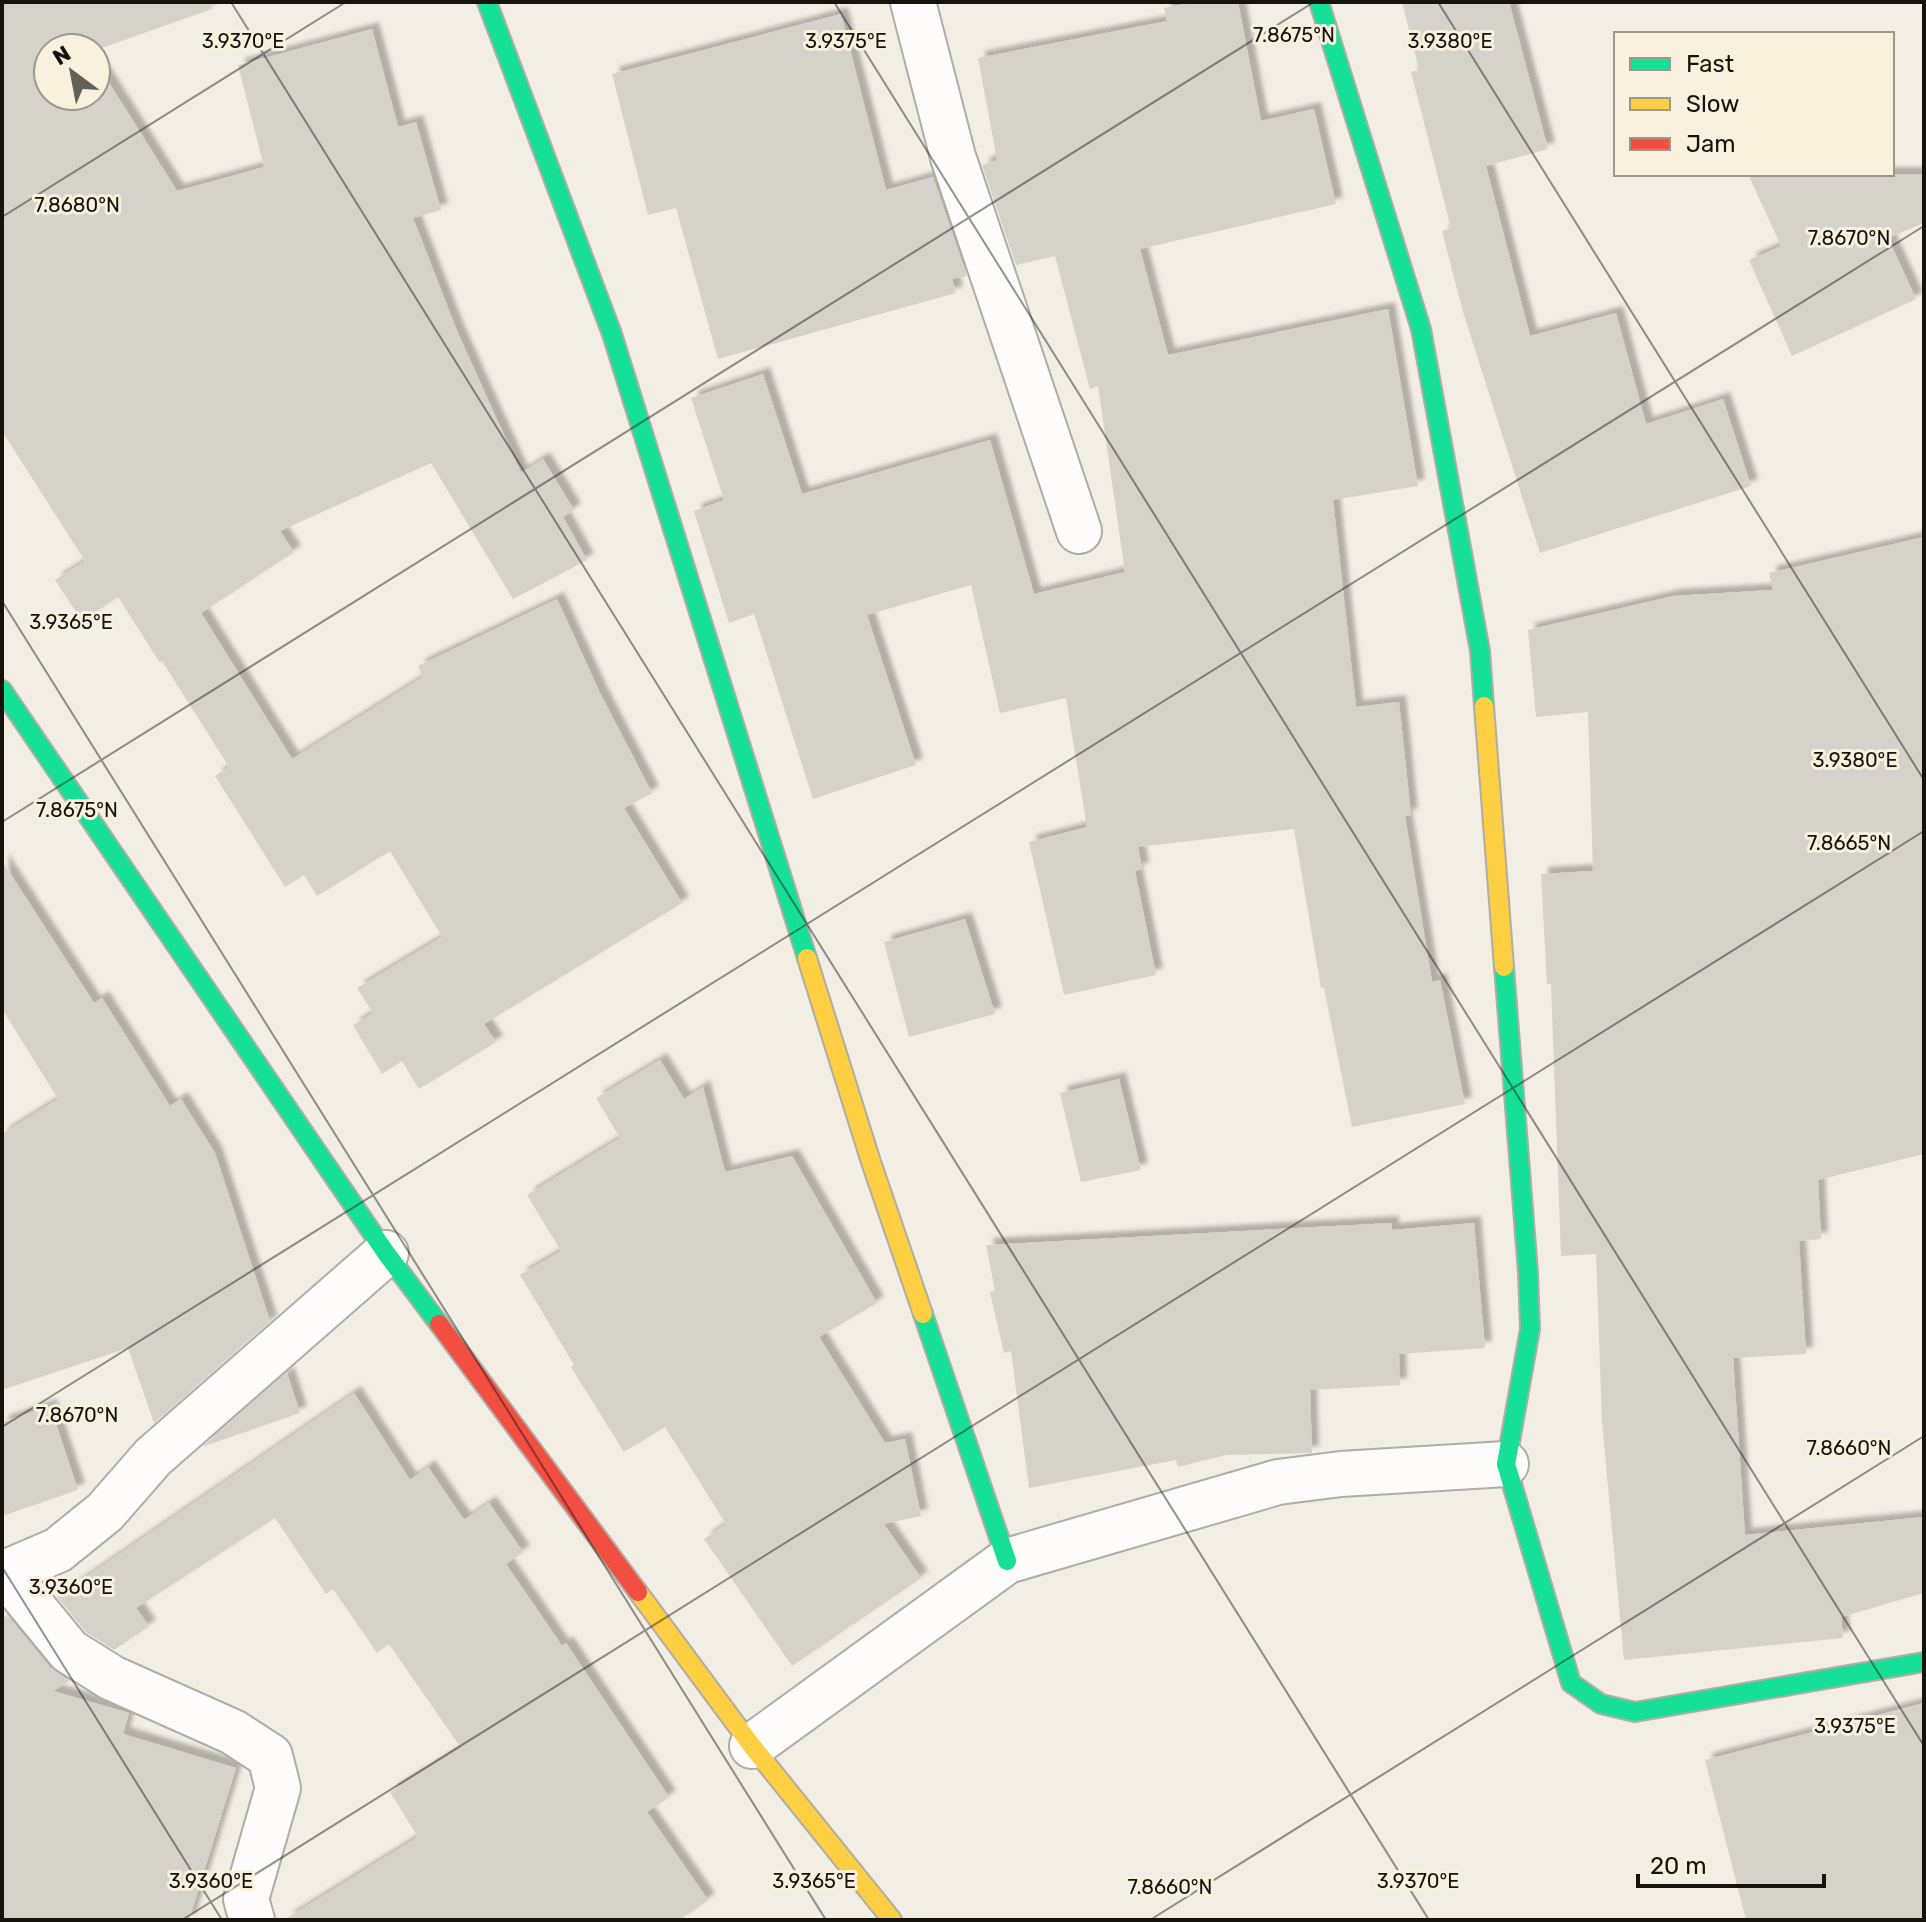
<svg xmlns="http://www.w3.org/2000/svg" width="1926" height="1922" font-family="Rubik,sans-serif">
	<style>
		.building { fill: #d5d2ca; filter: url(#shadow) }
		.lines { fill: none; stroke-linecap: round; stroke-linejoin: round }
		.street-casing { stroke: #b0ada5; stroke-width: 48 }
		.fast-casing { stroke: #b0ada5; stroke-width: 22 }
		.slow-casing { stroke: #b0ada5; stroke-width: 22 }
		.jam-casing { stroke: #b0ada5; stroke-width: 22 }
		.street { stroke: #fdfcfb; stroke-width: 44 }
		.fast { stroke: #16e098; stroke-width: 18 }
		.slow { stroke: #ffcf43; stroke-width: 18 }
		.jam { stroke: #f24e42; stroke-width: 18 }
		.ticks { fill: none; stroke: #16130d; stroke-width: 2; stroke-opacity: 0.45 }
		.ticks-label { font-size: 20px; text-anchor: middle; fill: #16130d; stroke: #f9f0de; stroke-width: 6; stroke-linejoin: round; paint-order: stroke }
	</style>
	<defs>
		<filter id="shadow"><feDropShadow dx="7" dy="-7" stdDeviation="2" flood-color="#0004"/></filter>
	</defs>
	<rect width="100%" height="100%" fill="#f3eee4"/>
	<g class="building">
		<polygon points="2,2 210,2 212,9 96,50 96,48 48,48 48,96 96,96 96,62 177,191 264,167 238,65 372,29 398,127 416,122 441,210 413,218 457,331 521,473 543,459 574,510 563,517 587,560 513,599 431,463 280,531 294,552 201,613 292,759 423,677 418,666 557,599 600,693 652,793 624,808 682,903 484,1024 496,1042 419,1089 402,1061 382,1074 353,1025 373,1013 357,988 442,937 390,851 317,896 304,875 285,887 215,776 229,767 162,661 160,663 118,597 82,621 55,580 85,561 2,431"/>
		<polygon points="1196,2 1238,2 1261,121 1314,109 1336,204 1140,249 1168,355 1388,309 1418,486 1333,500 1356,707 1399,702 1411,815 1405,816 1432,982 1440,980 1465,1104 1352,1127 1324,988 1321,988 1294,829 1138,847 1142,869 1135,871 1156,975 1064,995 1029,842 1087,827 1066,698 1000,713 971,585 867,615 916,765 813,799 754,614 729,623 694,511 724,500 691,398 763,374 802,494 990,440 1034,594 1125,572 1098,386 1090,389 1055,256 1016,265 982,165 997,160 978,58 1167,21 1164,8"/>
		<polygon points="1402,2 1509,2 1548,149 1486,166 1530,336 1616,313 1646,424 1723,399 1751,486 1540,553 1463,312 1442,231 1451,228 1411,72 1419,70"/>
		<polygon points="841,14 886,190 933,177 967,276 952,279 956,293 718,359 676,208 648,215 612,74"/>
		<polygon points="1748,174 1924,174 1924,223 1888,238 1916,299 1792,356 1749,260 1781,246"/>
		<polygon points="1924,537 1924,1154 1818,1180 1821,1239 1799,1241 1806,1354 1733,1358 1745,1535 1924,1517 1924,1593 1841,1617 1843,1638 1624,1660 1602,1422 1596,1254 1561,1256 1551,984 1547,984 1541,874 1593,871 1588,712 1536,717 1528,630 1673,596 1773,590 1769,573"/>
		<polygon points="2,861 94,1003 102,998 170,1106 181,1099 215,1153 270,1321 154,1423 128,1348 2,1390 2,1134 58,1099 2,1009"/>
		<polygon points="965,919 995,1014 909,1037 884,942"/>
		<polygon points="660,1060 684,1099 703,1087 725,1172 792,1156 877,1303 819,1337 885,1443 905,1439 921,1516 884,1524 921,1578 792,1666 704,1539 726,1524 665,1427 624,1452 571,1367 574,1365 520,1275 561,1251 527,1195 620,1138 596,1098"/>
		<polygon points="1119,1079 1141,1170 1081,1182 1060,1093"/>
		<polygon points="1392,1223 1392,1230 1474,1223 1485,1348 1399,1354 1400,1385 1310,1390 1312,1453 1226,1455 1178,1467 1176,1460 1029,1488 1011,1351 1004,1353 990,1292 995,1291 986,1245"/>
		<polygon points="287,1373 300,1413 202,1447"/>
		<polygon points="354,1393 410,1480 428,1467 464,1520 489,1503 523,1552 506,1564 562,1646 566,1643 669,1797 647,1812 708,1900 680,1920 284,1920 418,1837 390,1792 461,1748 389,1644 377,1653 333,1589 326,1594 275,1518 136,1608 149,1626 114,1650 86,1632 57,1597"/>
		<polygon points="50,1406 78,1490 2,1516 2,1422"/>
		<polygon points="2,1616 9,1617 50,1667 69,1681 53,1691 129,1713 123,1734 236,1768 189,1920 2,1920"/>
		<polygon points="1924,1703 1924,1920 1746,1920 1705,1760"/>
	</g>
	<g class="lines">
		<g class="street-casing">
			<g id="street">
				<polyline points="913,2 953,157 1079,531"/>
				<polyline points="5,1573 69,1651 112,1678 233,1732 270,1756 278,1788 246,1899 252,1920"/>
				<polyline points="2,1574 58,1550 105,1512 153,1457 386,1253"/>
				<polyline points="752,1746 1007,1561 1278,1482 1341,1474 1506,1464"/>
			</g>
		</g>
		<g class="fast-casing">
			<g id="fast">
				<polyline points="487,2 612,334 807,958"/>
				<polyline points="1319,2 1421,329 1480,651 1484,706"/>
				<polyline points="2,690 386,1253 439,1324"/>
				<polyline points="1504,967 1528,1272 1530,1329 1506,1464 1571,1683 1601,1704 1635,1712 1924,1662"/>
				<polyline points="923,1314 1007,1561"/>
			</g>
		</g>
		<g class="slow-casing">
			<g id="slow">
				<polyline points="1484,706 1504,967"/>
				<polyline points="807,958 871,1162 923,1314"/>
				<polyline points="638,1592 752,1746 892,1920"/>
			</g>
		</g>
		<g class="jam-casing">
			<polyline id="jam" points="439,1324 638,1592"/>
		</g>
		<use href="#street" class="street"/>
		<use href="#fast" class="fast"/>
		<use href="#slow" class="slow"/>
		<use href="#jam" class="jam"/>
	</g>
	<path class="ticks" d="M 231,2 L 1429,1920M 834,2 L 1924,1746M 1438,2 L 1924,780M 2,217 L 346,2M 2,601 L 826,1920M 2,822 L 1314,2M 2,1427 L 1924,226M 2,1567 L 222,1920M 182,1920 L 1924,831M 1150,1920 L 1924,1436"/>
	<g class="ticks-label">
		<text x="1294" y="42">7.8675°N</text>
		<text x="846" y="48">3.9375°E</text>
		<text x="1450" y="48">3.9380°E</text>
		<text x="243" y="48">3.9370°E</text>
		<text x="77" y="212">7.8680°N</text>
		<text x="1849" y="245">7.8670°N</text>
		<text x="71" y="629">3.9365°E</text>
		<text x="1855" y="767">3.9380°E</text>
		<text x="77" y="817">7.8675°N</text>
		<text x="1849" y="850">7.8665°N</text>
		<text x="77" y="1422">7.8670°N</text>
		<text x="1849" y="1455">7.8660°N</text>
		<text x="71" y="1594">3.9360°E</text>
		<text x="1855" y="1733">3.9375°E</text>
		<text x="211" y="1888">3.9360°E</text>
		<text x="814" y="1888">3.9365°E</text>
		<text x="1418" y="1888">3.9370°E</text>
		<text x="1170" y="1894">7.8660°N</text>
	</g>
	<rect width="1926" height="1922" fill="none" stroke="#16130d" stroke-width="8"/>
	<rect x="1614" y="32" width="280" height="144" fill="#f9f0de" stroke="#9e988a" stroke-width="2"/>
	<rect x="1630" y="58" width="40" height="12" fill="#16e098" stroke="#9e988a" stroke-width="2"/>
	<text x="1686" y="72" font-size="24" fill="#16130d">Fast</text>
	<rect x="1630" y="98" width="40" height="12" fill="#ffcf43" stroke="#9e988a" stroke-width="2"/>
	<text x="1686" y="112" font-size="24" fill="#16130d">Slow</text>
	<rect x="1630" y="138" width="40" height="12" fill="#f24e42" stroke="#9e988a" stroke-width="2"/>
	<text x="1686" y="152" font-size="24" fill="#16130d">Jam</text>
	<g transform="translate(72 72) rotate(328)"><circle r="38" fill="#f9f0de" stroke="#9e988a" stroke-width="2"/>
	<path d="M0-6L14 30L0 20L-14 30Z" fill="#636058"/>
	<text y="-12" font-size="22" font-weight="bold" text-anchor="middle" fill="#16130d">N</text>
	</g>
	<path d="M1638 1874v12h186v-12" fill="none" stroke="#16130d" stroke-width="4"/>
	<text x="1650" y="1874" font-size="24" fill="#16130d" stroke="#f9f0de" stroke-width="6" paint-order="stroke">20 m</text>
</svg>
